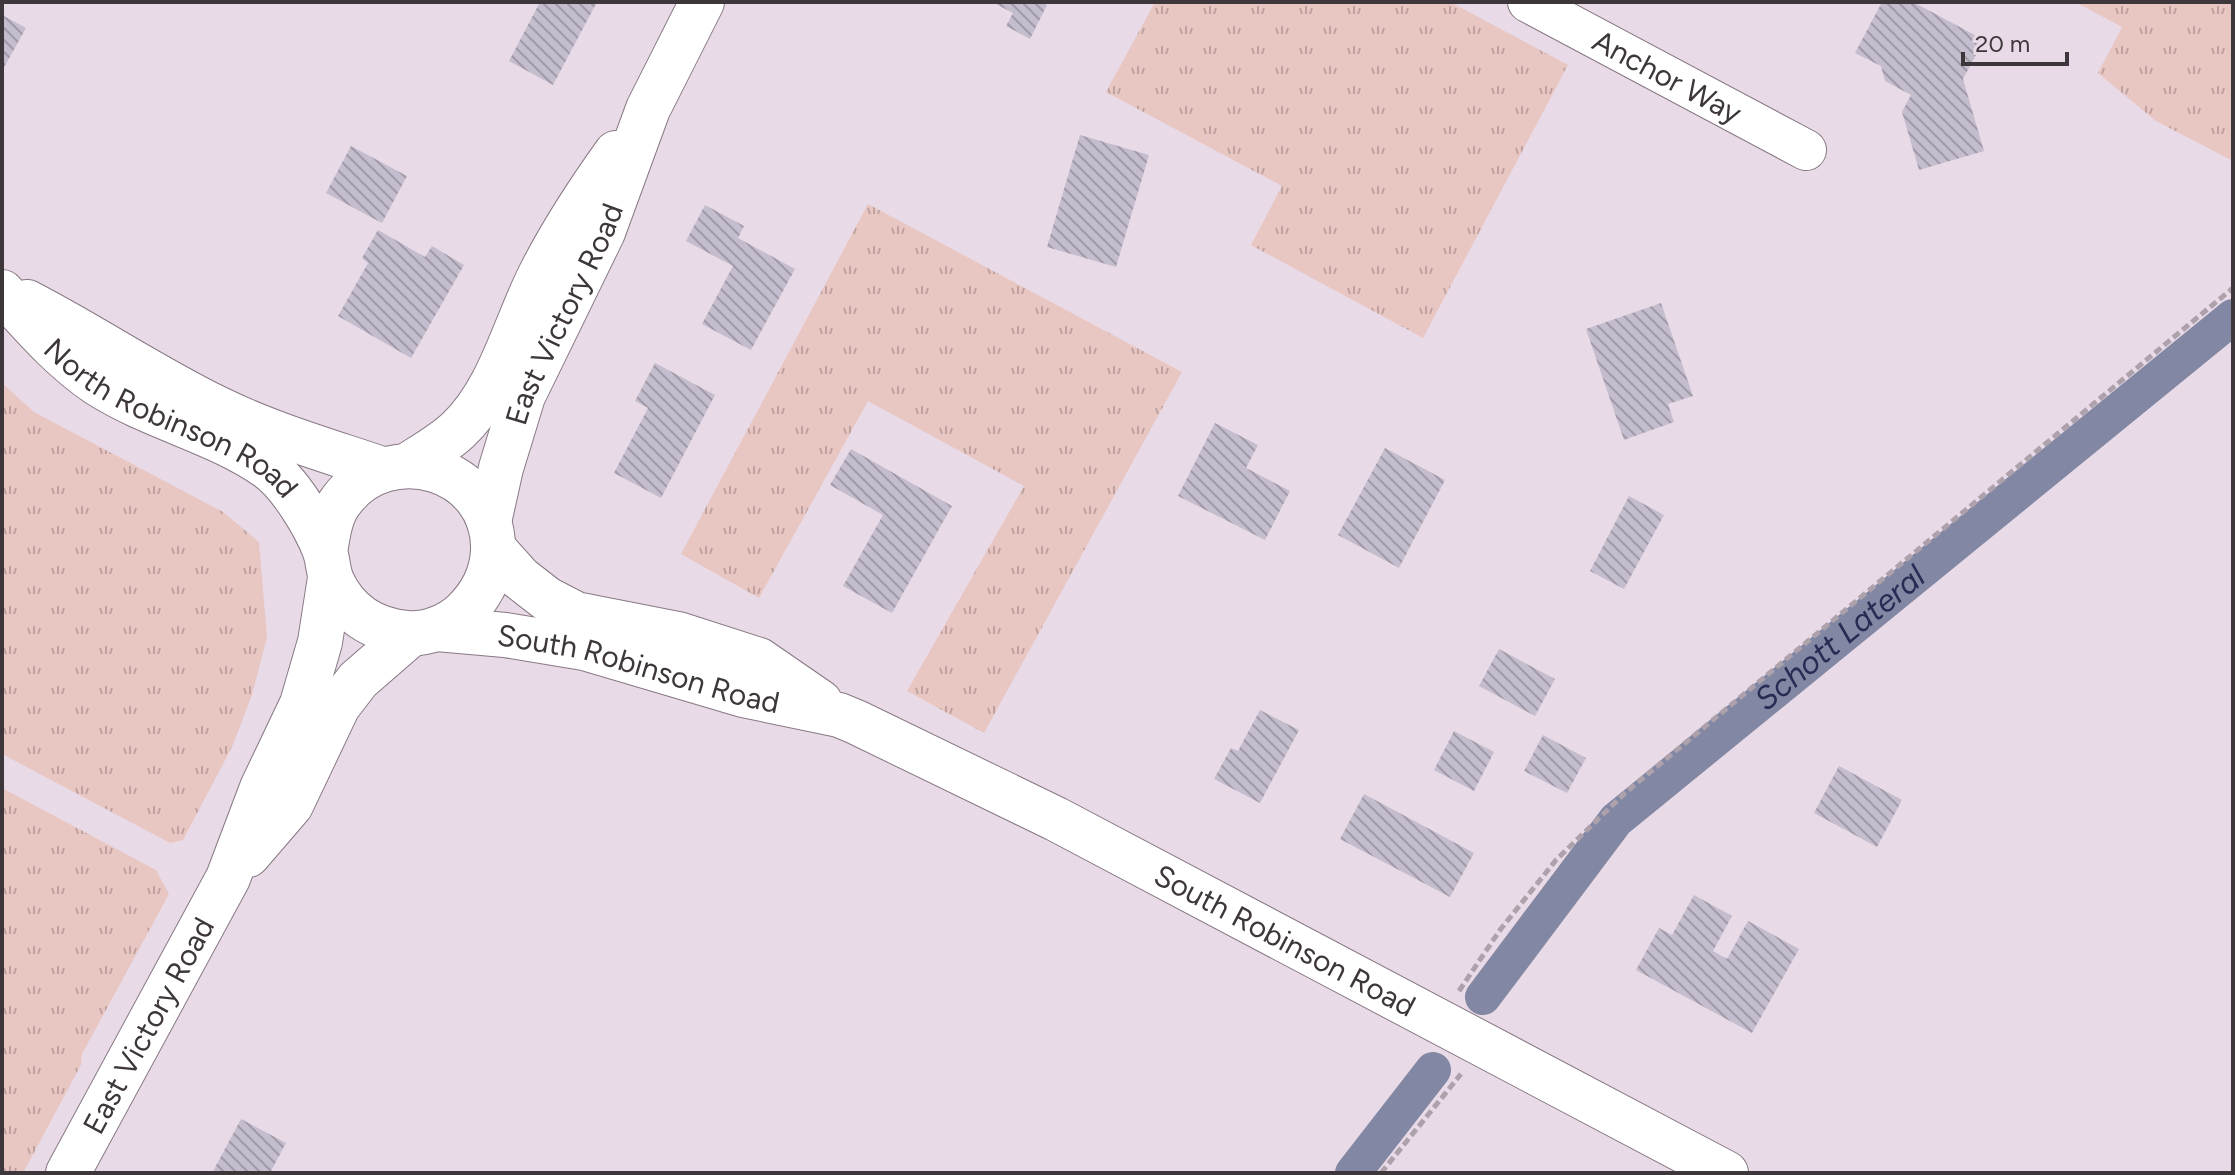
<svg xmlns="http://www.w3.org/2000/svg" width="2235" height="1175" font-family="Figtree,sans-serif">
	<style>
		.grass { fill: url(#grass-tufts) }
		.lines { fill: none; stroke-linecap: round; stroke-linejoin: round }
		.canal { stroke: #8288a3; stroke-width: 36 }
		.building { fill: url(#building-back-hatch) }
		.minor-casing { stroke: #877984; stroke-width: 42 }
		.tertiary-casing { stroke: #877984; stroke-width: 46 }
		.path { stroke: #ada1ab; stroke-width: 5; stroke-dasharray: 8 4; stroke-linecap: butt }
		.minor { stroke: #fff; stroke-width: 40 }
		.tertiary { stroke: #fff; stroke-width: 44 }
		.labels { text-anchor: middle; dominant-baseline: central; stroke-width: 6; stroke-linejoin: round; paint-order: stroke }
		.street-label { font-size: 30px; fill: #3d373c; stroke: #e9dae7 }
		.water-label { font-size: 32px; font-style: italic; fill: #262c53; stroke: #e9dae7 }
	</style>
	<defs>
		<pattern id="grass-tufts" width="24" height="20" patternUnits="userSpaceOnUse" patternTransform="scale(2)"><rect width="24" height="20" fill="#e8c6c2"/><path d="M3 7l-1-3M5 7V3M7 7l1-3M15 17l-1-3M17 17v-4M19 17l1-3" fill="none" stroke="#bda29f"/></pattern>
		<pattern id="building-back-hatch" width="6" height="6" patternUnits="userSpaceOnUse" patternTransform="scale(2)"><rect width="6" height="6" fill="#c4bdce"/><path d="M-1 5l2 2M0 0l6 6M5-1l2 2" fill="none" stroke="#a09aa8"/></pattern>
	</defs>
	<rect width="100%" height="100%" fill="#e9dae7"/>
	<g class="grass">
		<polygon points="1155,2 1450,2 1568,65 1423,338 1251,245 1282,186 1106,92"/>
		<polygon points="2075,2 2233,2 2233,161 2156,121 2098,73 2122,27"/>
		<polygon points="868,204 1182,372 984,733 907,691 1024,486 868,401 759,598 681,554"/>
		<polygon points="2,383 34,412 223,512 259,542 267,637 252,695 232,747 183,840 170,843 2,754"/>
		<polygon points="2,788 156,870 169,894 82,1054 81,1065 23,1173 2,1173"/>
	</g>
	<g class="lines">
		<g class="canal">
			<path id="s1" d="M 1483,997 L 1616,820 L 2233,317"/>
			<polyline points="1353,1173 1433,1070"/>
		</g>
	</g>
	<g class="building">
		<polygon points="540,2 597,2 553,85 509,61"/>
		<polygon points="992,2 1042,2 1047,5 1030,39 1006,26 1013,13"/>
		<polygon points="1882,2 1913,2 1984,40 1963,79 1984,151 1919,170 1902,112 1911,95 1885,81 1881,66 1855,53"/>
		<polygon points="2,15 26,28 2,71"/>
		<polygon points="1080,135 1149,155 1116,267 1047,247"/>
		<polygon points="351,146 407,176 382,223 326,193"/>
		<polygon points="705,205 744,226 738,238 795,269 751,350 702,324 733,266 686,241"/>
		<polygon points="378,230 425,257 432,246 464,265 411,358 338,316 368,263 362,258"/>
		<polygon points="1661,303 1693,396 1668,404 1674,422 1624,440 1586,329"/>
		<polygon points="655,363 715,395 661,498 614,473 648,408 635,401"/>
		<polygon points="1215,423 1258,445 1246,468 1290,491 1265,540 1178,496"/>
		<polygon points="1385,448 1445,480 1399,568 1338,535"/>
		<polygon points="851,449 952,506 892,613 843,586 883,515 830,485"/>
		<polygon points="1629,496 1664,515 1624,589 1590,571"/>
		<polygon points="1499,649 1555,679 1535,716 1479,686"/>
		<polygon points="1260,710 1299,730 1260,803 1214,779 1231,748 1238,751"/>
		<polygon points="1454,731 1494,752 1474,791 1434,770"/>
		<polygon points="1543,735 1586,758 1567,793 1524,771"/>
		<polygon points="1839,766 1902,800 1877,847 1814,813"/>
		<polygon points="1364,794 1474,853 1450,897 1340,839"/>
		<polygon points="1694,895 1732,916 1713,951 1727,959 1748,921 1799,949 1752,1033 1636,970 1659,928 1672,935"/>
		<polygon points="241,1119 286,1143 270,1173 212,1173"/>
	</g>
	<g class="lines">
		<g class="minor-casing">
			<g id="minor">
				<path id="s2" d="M 1528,2 L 1806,150"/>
			</g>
		</g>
		<g class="tertiary-casing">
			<g id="tertiary">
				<path id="s3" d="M 2,292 C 32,325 61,359 98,384 C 151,418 215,431 267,467 C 290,483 315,525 325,551 C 328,561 328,571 332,581 C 346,612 373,630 407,633 C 426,635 449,626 463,613 C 481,596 492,576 493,550 C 495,468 388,436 341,501 C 330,515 328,535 325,552"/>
				<path d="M 27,302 C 91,335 150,375 215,407 C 267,433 326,450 382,469"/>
				<path d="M 408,465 C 425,454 443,444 458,430 C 500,391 515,323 541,273 C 563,230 588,192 616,153"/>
				<path id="s4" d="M 489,522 L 501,468 L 523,396 L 603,232 L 648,109 L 702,2"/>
				<polyline points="493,548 520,578 547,599 576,614 678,634 759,660 820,702"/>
				<path id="s5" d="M 437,629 L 505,635 L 584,648 L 743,695 L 839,715 L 856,722 L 1056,819 L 1726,1173"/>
				<polyline points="248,855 291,805 338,706 358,680 411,634"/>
				<path id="s6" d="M 68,1173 L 228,878 L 262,788 L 302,704 L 320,642 L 330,578"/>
			</g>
		</g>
		<g class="path">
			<polyline points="1459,991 1500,930 1556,860 1625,793 2233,288"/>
			<polyline points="1381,1173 1461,1074"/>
		</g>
		<use href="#minor" class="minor"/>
		<use href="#tertiary" class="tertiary"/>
	</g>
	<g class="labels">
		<g class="street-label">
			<text stroke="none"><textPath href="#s2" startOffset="158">Anchor Way</textPath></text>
			<text stroke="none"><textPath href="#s4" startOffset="222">East Victory Road</textPath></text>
			<text stroke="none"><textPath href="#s3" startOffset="214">North Robinson Road</textPath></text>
			<text stroke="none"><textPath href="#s5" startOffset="206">South Robinson Road</textPath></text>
			<text stroke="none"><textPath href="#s5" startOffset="912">South Robinson Road</textPath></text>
			<text stroke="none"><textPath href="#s6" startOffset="168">East Victory Road</textPath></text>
		</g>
		<g class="water-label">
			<text stroke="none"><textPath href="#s1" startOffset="510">Schott Lateral</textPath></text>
		</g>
	</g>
	<rect width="2235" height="1175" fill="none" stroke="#3d373c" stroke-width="8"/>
	<path d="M1963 52v12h104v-12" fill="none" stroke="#3d373c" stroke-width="4"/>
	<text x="1975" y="52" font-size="24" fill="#3d373c" stroke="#e9dae7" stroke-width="6" paint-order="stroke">20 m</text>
</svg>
